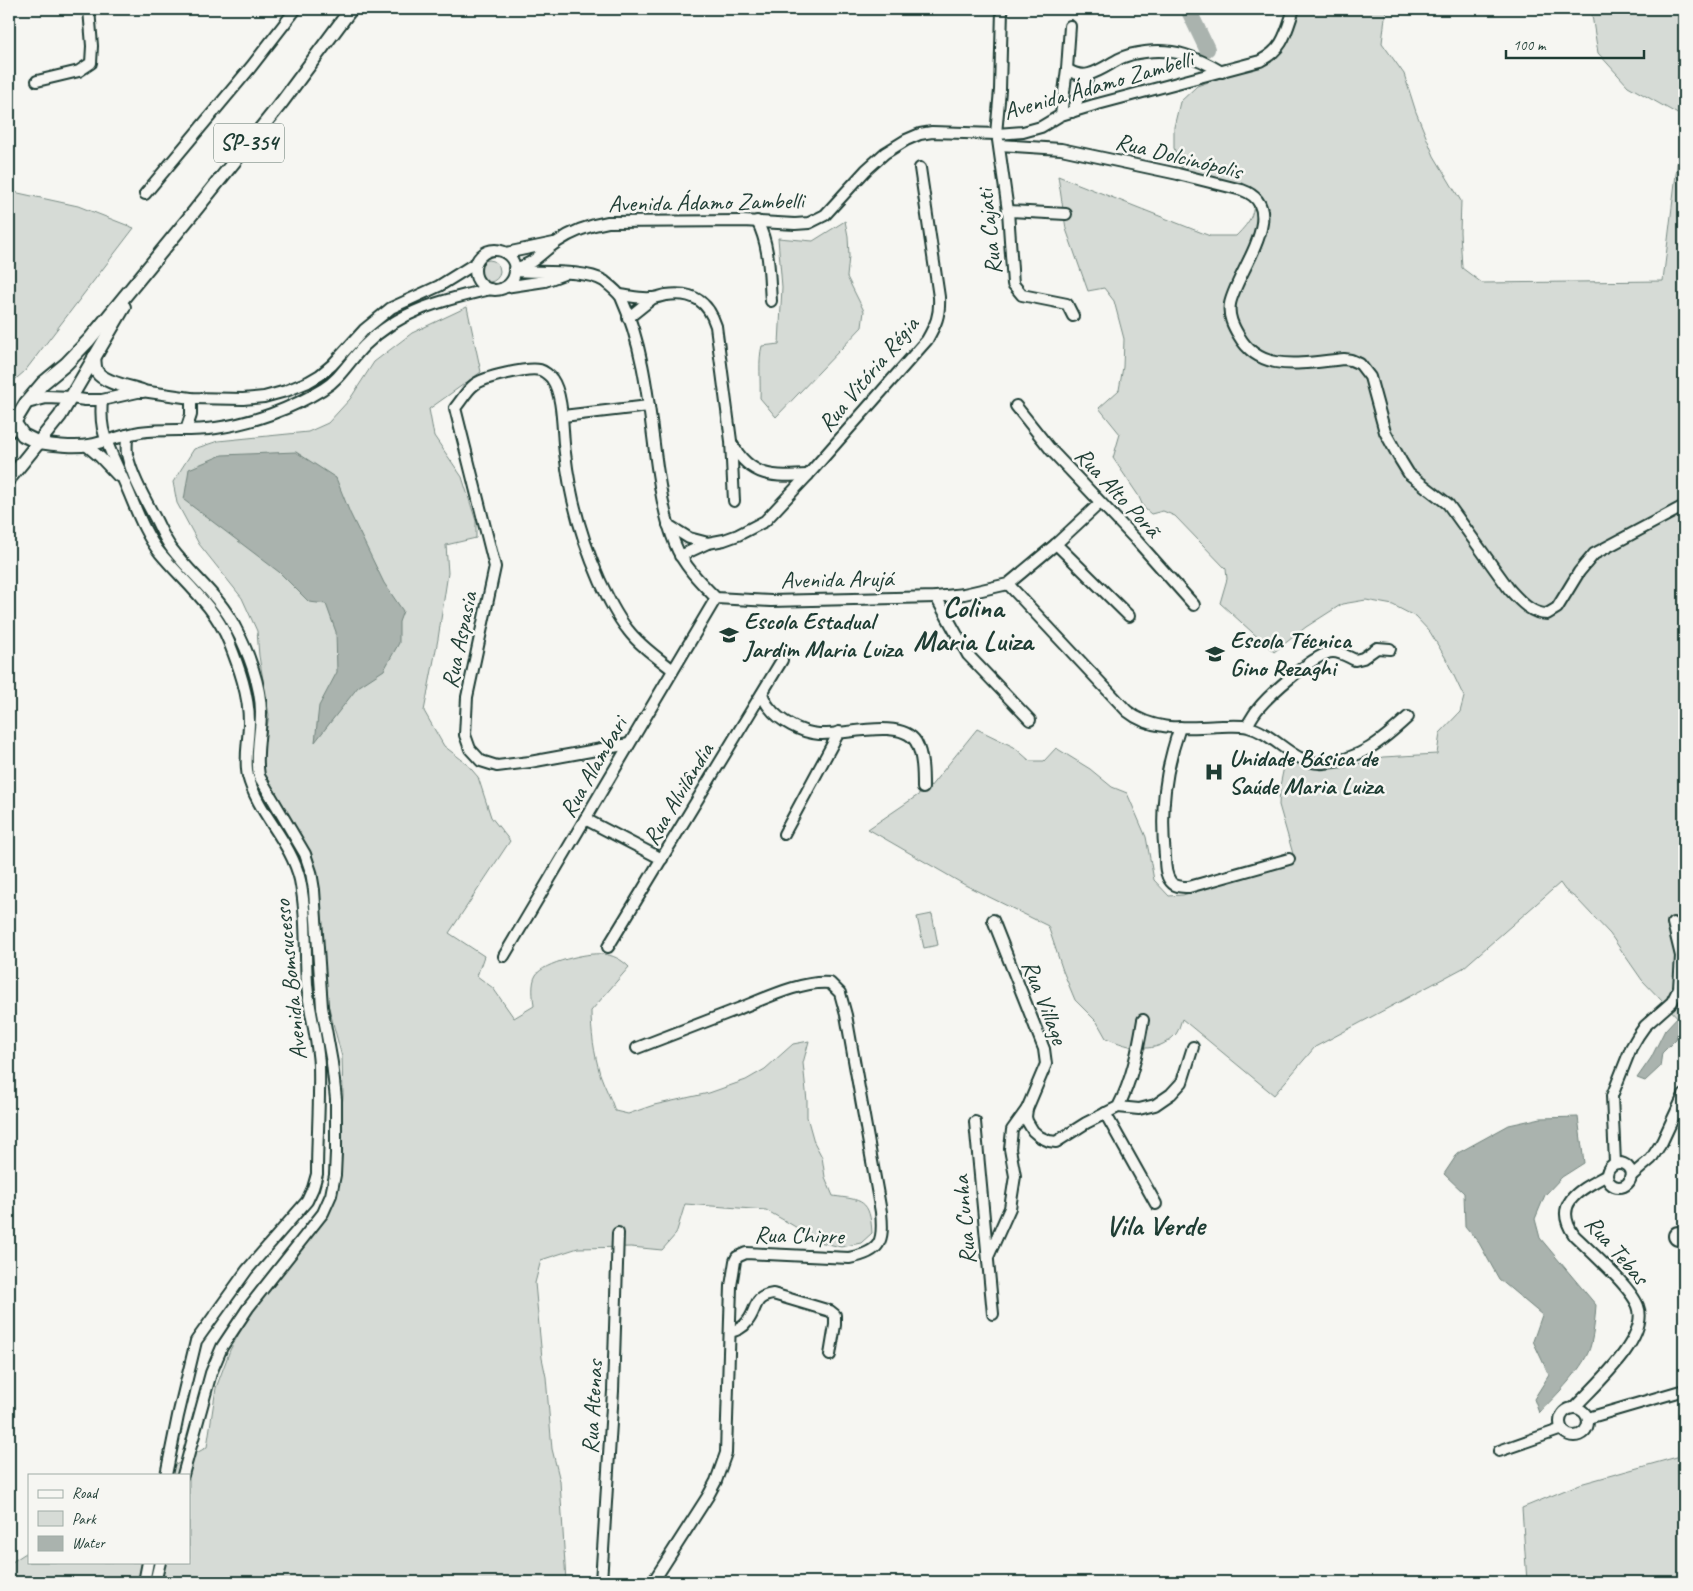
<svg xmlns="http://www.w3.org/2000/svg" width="1693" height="1591" font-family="Caveat,sans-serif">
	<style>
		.green { fill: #d6dbd6; stroke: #7a8c85 }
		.water { fill: #aab3ae; stroke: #72847d }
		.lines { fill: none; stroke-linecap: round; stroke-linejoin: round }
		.river { stroke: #aab3ae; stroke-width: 16 }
		.minor-casing { stroke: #1f3d34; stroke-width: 14 }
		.major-casing { stroke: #1f3d34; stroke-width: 16 }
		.minor { stroke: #f6f6f2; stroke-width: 10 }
		.major { stroke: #f6f6f2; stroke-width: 12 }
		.labels { text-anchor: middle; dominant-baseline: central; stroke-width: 5; stroke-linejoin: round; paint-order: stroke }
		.shield { fill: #f6f6f2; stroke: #60746d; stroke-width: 1 }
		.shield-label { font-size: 22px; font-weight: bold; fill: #1f3d34 }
		.street-label { font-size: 24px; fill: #1f3d34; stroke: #f6f6f2 }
		.poi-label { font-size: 24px; font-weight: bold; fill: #1f3d34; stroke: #f6f6f2; text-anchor: start }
		.district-label { font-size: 29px; font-weight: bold; fill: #1f3d34; stroke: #f6f6f2 }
	</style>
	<rect width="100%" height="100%" fill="#f6f6f2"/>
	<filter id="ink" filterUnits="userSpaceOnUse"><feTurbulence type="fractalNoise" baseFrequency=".02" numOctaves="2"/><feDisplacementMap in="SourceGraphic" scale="10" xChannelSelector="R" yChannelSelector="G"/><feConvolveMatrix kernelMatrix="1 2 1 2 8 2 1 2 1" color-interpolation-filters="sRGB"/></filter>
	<g filter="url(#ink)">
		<g class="green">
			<path d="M 1298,9 L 1386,9 L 1382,43 L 1404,74 L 1416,112 L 1434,156 L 1461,201 L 1460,232 L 1462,268 L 1482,283 L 1663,281 L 1683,117 L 1628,86 L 1598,53 L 1591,9 L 1684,9 L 1684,1024 L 1642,980 L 1610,934 L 1577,899 L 1565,890 L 1560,883 L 1463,968 L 1315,1047 L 1274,1095 L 1182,1019 C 1180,1024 1179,1030 1176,1034 C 1156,1056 1130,1048 1106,1038 L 1097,1022 L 1075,1000 L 1063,971 L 1048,926 L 965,885 L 868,829 L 930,787 L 977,729 L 1014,747 L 1030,761 L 1044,761 L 1056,748 L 1090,769 L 1112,787 L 1127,793 L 1146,837 L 1154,880 L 1169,896 L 1183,895 L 1295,861 L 1279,805 L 1280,786 L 1286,757 L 1321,770 L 1342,768 L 1383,757 L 1437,754 L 1440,733 L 1460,712 L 1464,697 L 1445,657 L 1430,632 L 1416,617 L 1393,605 L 1366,600 L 1342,604 L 1306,627 L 1274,652 L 1220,603 L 1227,579 L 1226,569 L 1175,516 L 1163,511 L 1151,514 L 1144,508 L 1138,495 L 1113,458 L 1120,434 L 1099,408 L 1119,390 L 1123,367 L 1124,339 L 1114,301 L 1104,288 L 1088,291 L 1066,229 L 1058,176 L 1210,236 L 1236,236 C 1252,220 1254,214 1255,192 L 1244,188 L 1183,172 L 1174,148 L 1174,127 L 1180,102 L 1197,86 L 1268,61 L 1281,51 L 1287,42 Z"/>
			<polygon points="9,191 78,206 134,228 25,371 9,385"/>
			<path d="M 845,221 L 848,236 L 849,256 L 847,277 L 864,311 L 862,327 L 776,417 L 760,398 C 761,382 758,360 762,346 L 779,344 L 782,287 L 778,238 L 813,241 Z"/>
			<circle cx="489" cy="271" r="11"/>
			<path d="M 467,307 L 481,372 L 429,409 L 434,436 L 462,477 L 476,521 L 476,538 L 446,545 L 448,573 L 438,639 L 424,711 L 444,746 L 466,763 L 478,777 L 491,817 L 510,841 L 449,933 L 484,956 L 477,976 L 493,988 L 514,1018 L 534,1006 C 533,997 531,983 536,975 C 543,963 588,952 602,954 C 613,955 621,959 629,967 L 591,1011 C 591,1032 594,1053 600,1074 C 604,1086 611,1098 615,1111 L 628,1114 L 654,1105 L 709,1093 L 746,1080 L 765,1069 L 793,1044 L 809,1041 L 803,1063 L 807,1101 L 807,1117 L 814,1142 L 822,1157 L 825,1177 L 833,1196 C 862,1200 870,1199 872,1233 L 861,1243 L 841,1247 L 815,1241 L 794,1226 L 766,1210 L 685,1204 L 676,1234 L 662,1250 L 631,1247 L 578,1248 L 541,1260 L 535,1283 L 542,1358 L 546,1377 L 552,1449 L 560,1481 L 566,1582 L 9,1582 L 9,1564 L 29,1551 L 29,1562 L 189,1562 L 189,1475 L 158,1475 L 207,1447 L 216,1388 L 230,1350 L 247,1319 L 302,1249 L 335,1200 L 343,1095 L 342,1057 L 324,989 L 321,930 L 314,863 L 264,775 L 263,751 L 269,715 L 259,656 L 257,631 L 242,598 L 199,544 L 177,503 L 173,482 L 194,449 L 218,441 L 308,432 L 328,423 L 350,399 L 374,362 L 412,333 Z"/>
			<polygon points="932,914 938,945 924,948 917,917"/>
			<polygon points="1684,1455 1684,1582 1527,1582 1522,1508 1580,1484"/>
		</g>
		<g class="water">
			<polygon points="296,452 336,478 350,513 384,583 403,611 399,622 399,643 384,670 358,687 315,742 319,706 337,672 336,632 326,604 309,602 279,572 184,500 189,469 222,455"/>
			<polygon points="1684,1004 1684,1029 1679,1030 1676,1039 1662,1053 1660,1067 1645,1081 1637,1078 1651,1058 1665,1030 1680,1014"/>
			<path d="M 1578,1117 L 1584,1163 L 1562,1177 L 1545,1195 L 1535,1219 L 1540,1238 L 1596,1305 C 1595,1318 1594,1332 1591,1344 C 1586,1367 1555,1396 1539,1413 L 1534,1399 L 1549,1375 L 1533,1341 L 1542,1315 L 1499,1279 L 1479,1243 L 1465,1226 L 1464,1193 L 1444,1174 L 1458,1153 L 1509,1125 L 1541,1118 Z"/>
		</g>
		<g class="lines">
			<polyline class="river" points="1188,9 1207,49"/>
			<g class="minor-casing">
				<g id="minor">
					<path d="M 1067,69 C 1086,83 1102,68 1119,59 C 1127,55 1136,53 1145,52 C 1175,48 1196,57 1222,72"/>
					<polyline points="37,81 79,71 91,63 92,46 89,9"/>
					<polyline points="1072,112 1089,75"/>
					<polyline points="1061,115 1067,69 1070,26"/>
					<polyline points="996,134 1000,90 1002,9"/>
					<polyline points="998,140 1008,211 1013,284 1022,295 1067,304 1073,316"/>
					<path d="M 999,145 L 1061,149 L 1178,174 L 1242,190 C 1292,208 1235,274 1230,304 C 1228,316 1233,326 1239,336 C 1247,350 1260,359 1275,362 C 1297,366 1322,361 1344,359 L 1351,360 L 1360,364 L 1370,377 L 1385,432 L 1401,461 L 1409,474 L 1448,504 L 1509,589 C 1519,600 1531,614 1547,614 L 1557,608 L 1579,572 L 1594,554 L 1684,506"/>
					<polyline points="145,194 251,67 296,9"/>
					<polyline points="1008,211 1066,214"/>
					<path d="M 757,221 C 770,246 769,273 771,301"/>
					<circle cx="495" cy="270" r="20"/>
					<polyline points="506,253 554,243"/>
					<path d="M 514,269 C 536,263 540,253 557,242 C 573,231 590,225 608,222 L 743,221 L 795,224 L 809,223 L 825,215 L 866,170 L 885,153 L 906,140 L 920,134 L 932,132 L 997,134 L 1023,132 L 1041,127 L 1061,115 L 1094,105 L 1260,61 C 1284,49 1286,32 1294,9"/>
					<path d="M 515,271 C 538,273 585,269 604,281 C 609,285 618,292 621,297 C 645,350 649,409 657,467 C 661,493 665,519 675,544 C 683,565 700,582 716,598 L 771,601 L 936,597 L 964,594 L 1008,584 L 1056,544 L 1100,503"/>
					<polyline points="505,287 545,281 564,274"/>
					<path d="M 620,295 C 630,296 640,299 651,298 C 656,298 661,296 666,295 C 693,291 708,301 716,326 L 731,441 L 734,501"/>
					<polyline points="628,318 653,298"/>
					<polyline points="71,398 85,400 102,400 142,391 191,398 243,399 264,397 286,391 308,382 320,375 332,365 364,330 391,308 439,286 476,263"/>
					<path d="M 102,400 C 101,411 101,419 103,429 C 107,447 116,463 123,479 C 135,505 143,532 160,553 C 184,582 215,606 229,642 C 239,667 249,695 249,722 C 249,740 244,759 248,776 C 258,814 291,841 300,880 C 307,914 305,949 307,984 C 309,1011 318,1039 319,1066 C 320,1102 317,1138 317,1174 L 313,1188 L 307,1201 L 247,1270 L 196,1341 L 178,1416 L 166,1475"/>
					<polyline points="1016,406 1051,450 1138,542 1194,605"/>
					<polyline points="563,416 649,406"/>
					<polyline points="186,430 191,415 191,398"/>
					<path d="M 127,435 C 127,441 126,447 127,454 C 132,477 145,499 156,520 C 161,530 165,540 172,549 C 193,577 220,596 236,629 C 248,651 261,686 261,712 C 261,733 255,754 259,776 L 305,854 L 311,872 L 314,890 L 322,1007 L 332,1063 L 336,1099 L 336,1153 L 335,1175 L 331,1195 L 323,1213 L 248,1308 L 222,1347 L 211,1373 L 183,1475"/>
					<path d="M 39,443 C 55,445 73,448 89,445 C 106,442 123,435 140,432 C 165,428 191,432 216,428 C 252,423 291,409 323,389 C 340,379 350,360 364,346 C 400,310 443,300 490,289"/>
					<path d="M 732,444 C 751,478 774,477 808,475"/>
					<polyline points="87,446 100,457 118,476"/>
					<path d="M 668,525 L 689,538 L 708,543 L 724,540 L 738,535 L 765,521 L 808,475 L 927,340 C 936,324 940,316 939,297 L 920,168"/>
					<polyline points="1056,544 1129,616"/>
					<polyline points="680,556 708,543"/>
					<path d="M 1008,584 L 1127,711 C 1154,733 1189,727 1222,726 C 1231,726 1240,725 1248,727 C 1275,733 1293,765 1323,763 C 1360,760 1382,741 1408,717"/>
					<polyline points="936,597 968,655 1030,720"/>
					<path d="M 762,694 C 764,698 766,704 769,707 C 779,721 802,733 819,734 C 842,736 901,717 916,742 C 923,755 923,774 923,788"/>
					<path d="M 1247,726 C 1250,721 1253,715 1257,710 C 1268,696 1316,652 1333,652 C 1341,652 1348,657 1355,660 L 1363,658 L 1377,648 L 1390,649"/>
					<path d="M 1180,727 C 1165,770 1160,810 1165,856 C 1165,864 1165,875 1171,882 C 1175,887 1182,887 1189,887 L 1289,859"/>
					<path d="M 629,744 L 530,762 L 497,766 L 481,761 L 470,749 L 465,735 L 467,697 L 495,567 L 455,408 C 461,401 467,390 474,385 C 483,377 529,367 540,370 C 544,371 550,376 552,379 C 564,396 562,434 565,453 C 570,498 582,540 600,581 C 608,598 616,615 628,630 C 640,646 658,658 673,670"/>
					<polyline points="585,819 662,859"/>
					<polyline points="784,834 839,732"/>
					<path d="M 993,920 L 1044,1049 L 1046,1064 L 1027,1109 L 1026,1117 L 1027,1121 L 1033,1131 L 1040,1137 L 1049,1141 L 1056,1142 L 1086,1123 L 1118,1107 C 1132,1080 1138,1050 1143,1020"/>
					<polyline points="608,947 782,660"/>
					<polyline points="504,956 716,598"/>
					<path d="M 637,1048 C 670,1035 704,1022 738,1009 C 764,999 802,980 830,983 L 840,993 L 846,1015 L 881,1212 C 884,1242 881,1252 849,1258 L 746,1253 L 737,1257 L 735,1261 L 731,1286 L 726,1453 L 716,1481 L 708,1496 L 653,1582"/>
					<polyline points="1118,1107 1139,1109 1155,1105 1171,1094 1182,1082 1193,1047"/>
					<polyline points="1105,1113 1156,1204"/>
					<polyline points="975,1122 993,1314"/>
					<polyline points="1615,1163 1612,1096 1631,1048 1638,1036 1645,1026 1672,1002 1679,988 1681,956 1673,923"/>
					<circle cx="1619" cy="1175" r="12"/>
					<polyline points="1630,1177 1651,1159 1662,1142 1684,1095"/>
					<circle cx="1678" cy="1236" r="4"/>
					<polyline points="988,1257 1010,1208 1015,1176 1010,1149 1012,1130 1027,1109"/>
					<path d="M 730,1332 C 737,1330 743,1328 747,1322 C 758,1309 752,1297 773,1294 L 830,1311 L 835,1315 L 835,1325 L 830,1355"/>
					<path d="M 1574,1408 C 1594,1386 1650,1338 1638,1306 C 1630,1286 1590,1251 1574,1235 C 1551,1202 1582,1189 1607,1175"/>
					<circle cx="1574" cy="1422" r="14"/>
					<polyline points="1588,1418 1684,1390"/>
					<polyline points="1499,1451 1562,1429"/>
					<polyline points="144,1582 148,1562"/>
					<polyline points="155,1582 160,1562"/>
					<polyline points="601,1582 613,1391 618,1233"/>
				</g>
			</g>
			<g class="major-casing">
				<g id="major">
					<path d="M 94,357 C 95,362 94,368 97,372 C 104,383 131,387 142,391"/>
					<polyline points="27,402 46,397 71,398"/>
					<polyline points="14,422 23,435 39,443"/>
					<polyline points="9,431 26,403 43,383 66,364 89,340 193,213 282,102 351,9"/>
					<polyline points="9,479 60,416 124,307"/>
				</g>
			</g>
			<use href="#minor" class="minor"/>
			<use href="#major" class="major"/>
		</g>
	</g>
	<defs>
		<g id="school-bare" transform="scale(1.5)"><path d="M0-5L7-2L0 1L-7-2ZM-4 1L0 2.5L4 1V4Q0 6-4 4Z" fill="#1f3d34" stroke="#f6f6f2" stroke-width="2.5" paint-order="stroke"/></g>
		<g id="university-bare" transform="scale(1.5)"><path d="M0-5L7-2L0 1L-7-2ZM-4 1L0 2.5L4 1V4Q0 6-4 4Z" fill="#1f3d34" stroke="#f6f6f2" stroke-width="2.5" paint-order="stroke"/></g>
		<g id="hospital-bare" transform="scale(1.5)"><path d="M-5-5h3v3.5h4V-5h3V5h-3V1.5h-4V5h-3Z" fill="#1f3d34" stroke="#f6f6f2" stroke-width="2.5" paint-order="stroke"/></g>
	</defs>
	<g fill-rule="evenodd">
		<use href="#school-bare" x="729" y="635"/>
		<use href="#university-bare" x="1215" y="654"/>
		<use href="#hospital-bare" x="1214" y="772"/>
	</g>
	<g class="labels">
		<rect class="shield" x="214" y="123.5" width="70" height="39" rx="4"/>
		<g class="shield-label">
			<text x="249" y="143">SP-354</text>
		</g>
		<g class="street-label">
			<text transform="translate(1098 85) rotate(-16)">Avenida Ádamo Zambelli</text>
			<text transform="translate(1179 156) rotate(14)">Rua Dolcinópolis</text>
			<text transform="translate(706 202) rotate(-1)">Avenida Ádamo Zambelli</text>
			<text transform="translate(989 232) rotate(-96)">Rua Cajati</text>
			<text transform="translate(868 374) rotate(-50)">Rua Vitória Régia</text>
			<text transform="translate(1118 492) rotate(47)">Rua Alto Porã</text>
			<text transform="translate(837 579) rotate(-1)">Avenida Arujá</text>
			<text transform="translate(459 640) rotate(-78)">Rua Aspasia</text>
			<text transform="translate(593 767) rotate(-60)">Rua Alambari</text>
			<text transform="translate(678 794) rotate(-59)">Rua Alvilândia</text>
			<text transform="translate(290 980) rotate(-96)">Avenida Bomsucesso</text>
			<text transform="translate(1045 1002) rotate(69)">Rua Village</text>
			<text transform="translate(964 1220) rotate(-95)">Rua Cunha</text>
			<text transform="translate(799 1235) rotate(1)">Rua Chipre</text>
			<text transform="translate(1617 1250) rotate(49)">Rua Tebas</text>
			<text transform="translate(592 1407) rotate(-87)">Rua Atenas</text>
		</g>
		<g class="poi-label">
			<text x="744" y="621">Escola Estadual<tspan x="744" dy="28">Jardim Maria Luiza</tspan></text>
			<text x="1230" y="640">Escola Técnica<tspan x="1230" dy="28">Gino Rezaghi</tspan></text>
			<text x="1229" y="758">Unidade Básica de<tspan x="1229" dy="28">Saúde Maria Luiza</tspan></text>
		</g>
		<g class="district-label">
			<text x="973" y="607">Colina<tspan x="973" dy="33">Maria Luiza</tspan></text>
			<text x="1155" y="1225">Vila Verde</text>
		</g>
	</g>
	<rect width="1693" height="1591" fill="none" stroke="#f6f6f2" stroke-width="30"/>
	<rect x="15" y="15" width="1663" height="1561" fill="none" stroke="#1f3d34" stroke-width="2" filter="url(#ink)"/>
	<rect x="28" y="1474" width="162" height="90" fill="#f6f6f2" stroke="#a0aca6"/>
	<rect x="38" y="1490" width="25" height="8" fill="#f6f6f2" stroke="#a0aca6"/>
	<text x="72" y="1498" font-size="15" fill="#1f3d34">Road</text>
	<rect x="38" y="1511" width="25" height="15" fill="#d6dbd6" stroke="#a0aca6"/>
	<text x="72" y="1524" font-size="15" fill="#1f3d34">Park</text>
	<rect x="38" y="1536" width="25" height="15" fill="#aab3ae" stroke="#a0aca6"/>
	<text x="72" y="1548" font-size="15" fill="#1f3d34">Water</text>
	<path d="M1506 50v8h138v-8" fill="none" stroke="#1f3d34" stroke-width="2.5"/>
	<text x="1513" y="50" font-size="15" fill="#1f3d34" stroke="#f6f6f2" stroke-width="4" paint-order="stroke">100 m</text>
</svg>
